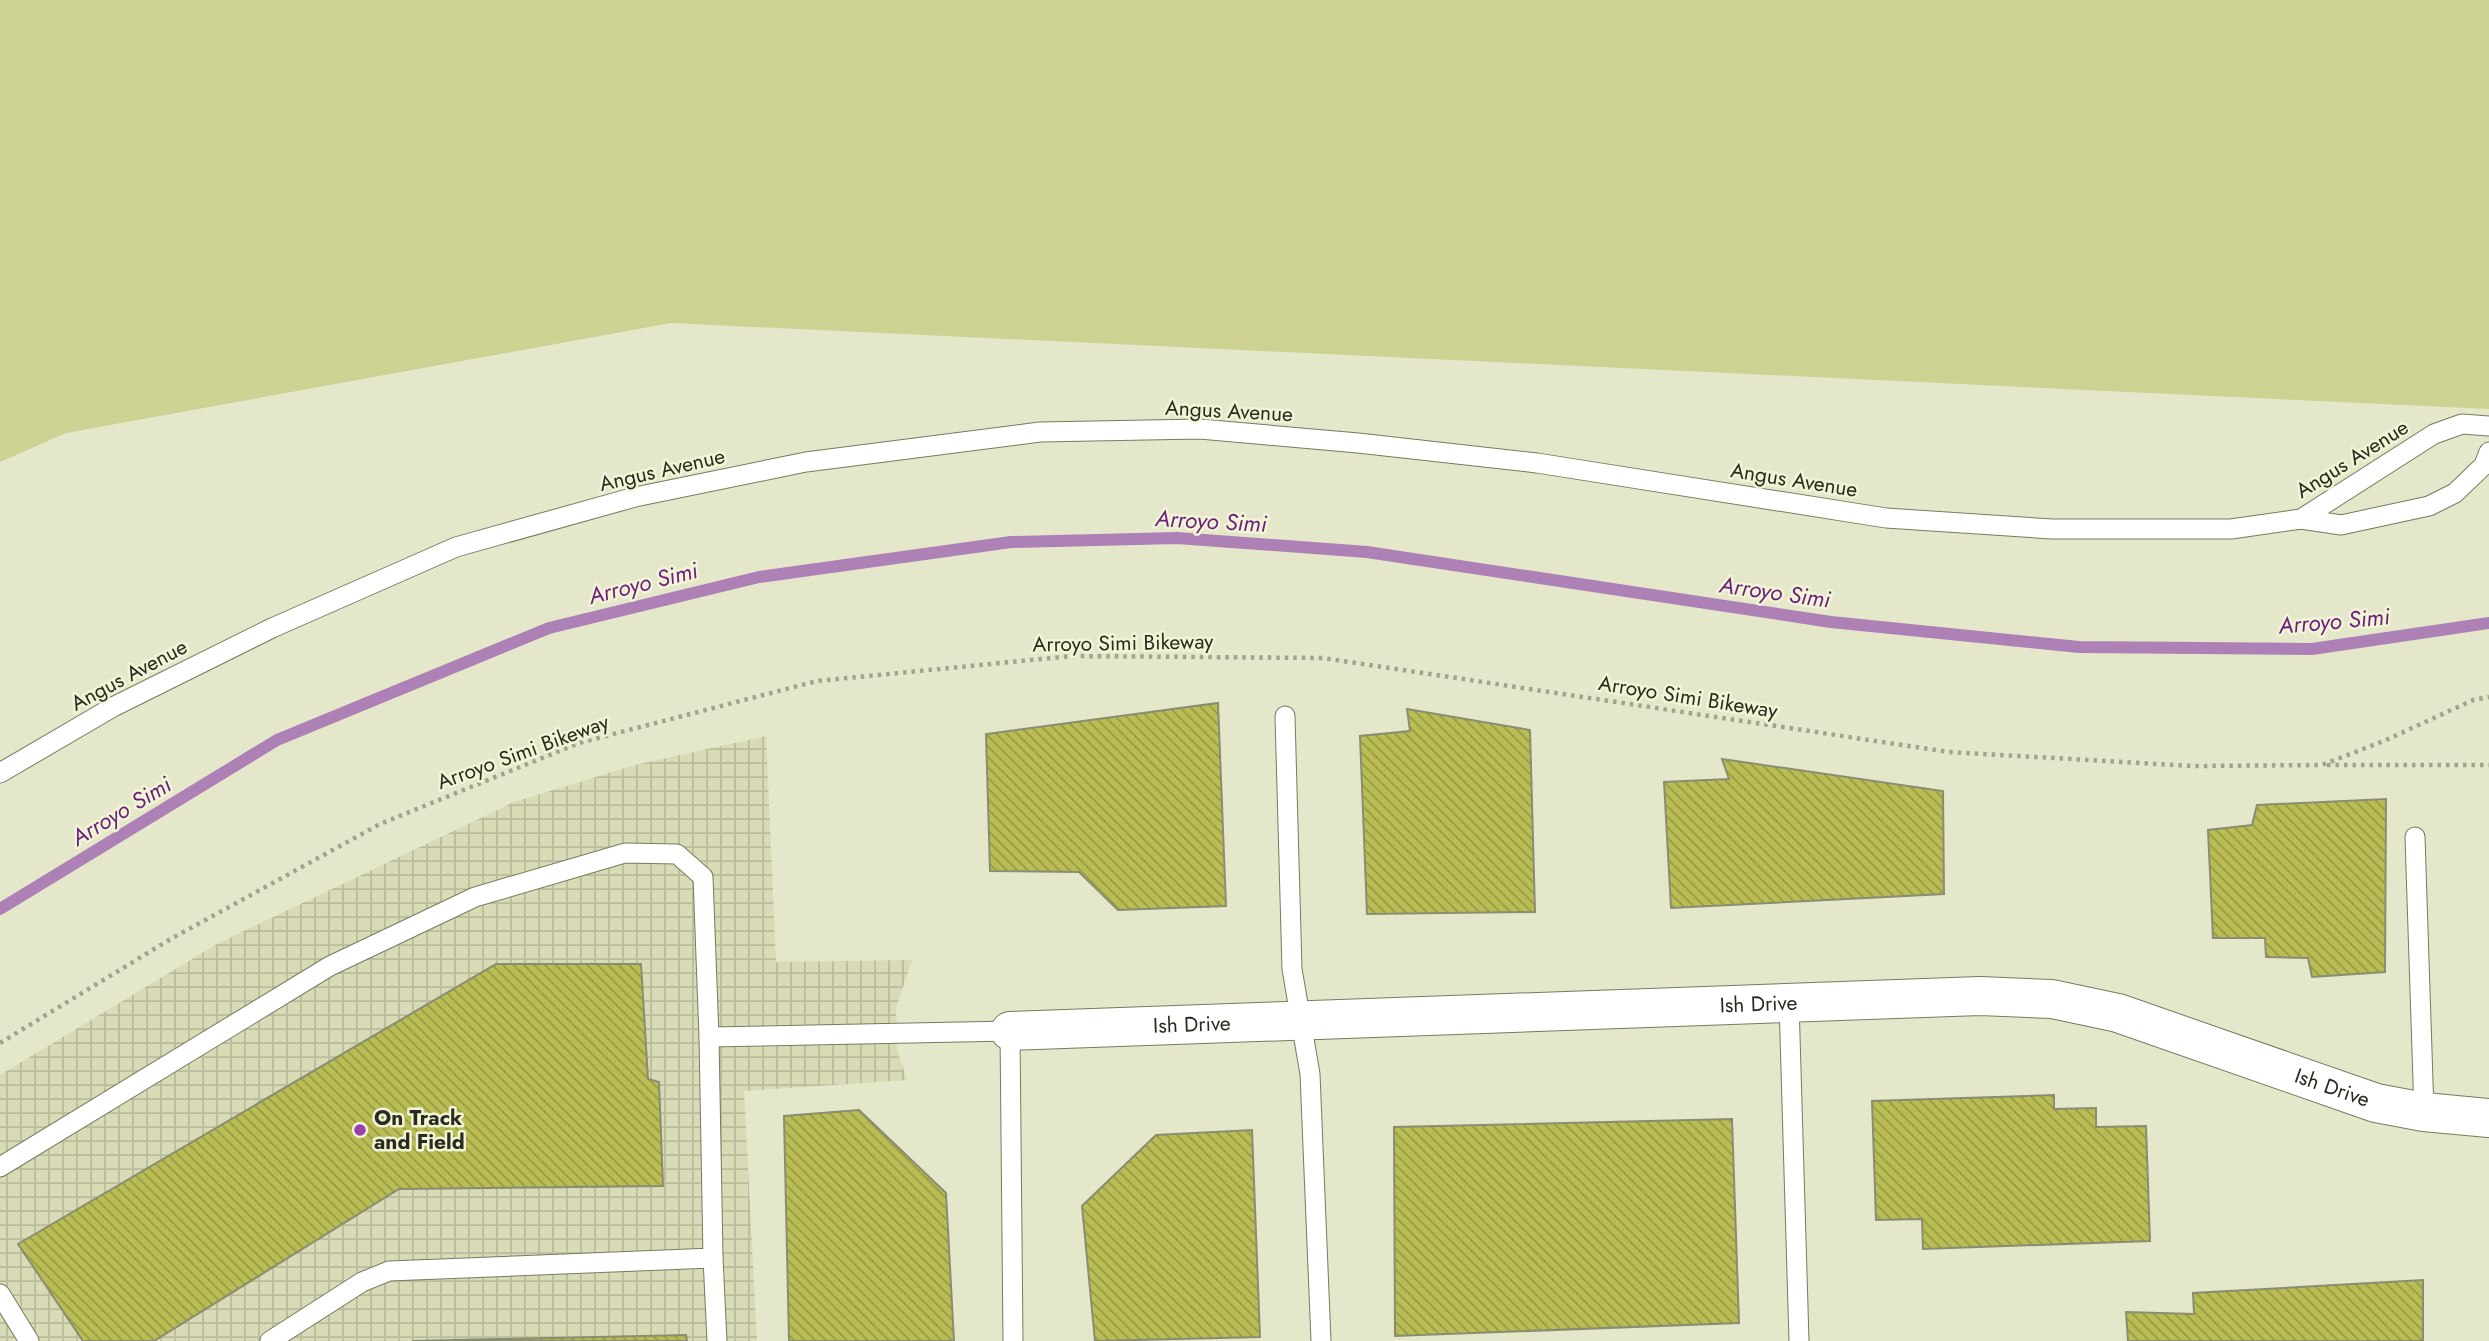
<svg xmlns="http://www.w3.org/2000/svg" width="2489" height="1341" font-family="Jost,sans-serif">
	<style>
		.industrial { fill: url(#industrial-grid) }
		.grass { fill: #cdd192 }
		.lines { fill: none; stroke-linecap: round; stroke-linejoin: round }
		.stream { stroke: #ad80b6; stroke-width: 12 }
		.building { fill: url(#building-back-hatch); stroke: #8a8d71; stroke-width: 2 }
		.service-casing { stroke: #787a5f; stroke-width: 21 }
		.minor-casing { stroke: #787a5f; stroke-width: 40 }
		.path { stroke: #a1a38c; stroke-width: 4.5; stroke-dasharray: 3.5 5; stroke-linecap: butt }
		.service { stroke: #fff; stroke-width: 19 }
		.minor { stroke: #fff; stroke-width: 38 }
		.poi-dot { fill: #9840ad; stroke: #f2f4d6; stroke-width: 2.5 }
		.labels { text-anchor: middle; dominant-baseline: central; stroke-width: 5; stroke-linejoin: round; paint-order: stroke }
		.street-label { font-size: 21px; fill: #2a2b20; stroke: #f2f4d6 }
		.poi-label { font-size: 21px; font-weight: bold; fill: #2a2b20; stroke: #f2f4d6; text-anchor: start }
		.water-label { font-size: 23px; font-style: italic; fill: #6b1f7d; stroke: #f2f4d6 }
	</style>
	<defs>
		<pattern id="industrial-grid" width="8" height="8" patternUnits="userSpaceOnUse" patternTransform="scale(1.75)"><rect width="8" height="8" fill="#d8dbb6"/><path d="M0 4h8M4 0v8" fill="none" stroke="#babc9c"/></pattern>
		<pattern id="building-back-hatch" width="6" height="6" patternUnits="userSpaceOnUse" patternTransform="scale(1.75)"><rect width="6" height="6" fill="#b9bd53"/><path d="M-1 5l2 2M0 0l6 6M5-1l2 2" fill="none" stroke="#979a44"/></pattern>
	</defs>
	<rect width="100%" height="100%" fill="#e4e7c9"/>
	<polygon class="industrial" points="766,736 776,962 912,960 896,1008 897,1050 907,1080 744,1091 757,1341 0,1341 0,1075 217,944 514,802 635,765"/>
	<polygon class="grass" points="0,0 2489,0 2489,409 671,323 66,433 0,462"/>
	<g class="lines">
		<polyline class="stream" points="0,909 277,740 549,628 759,577 1011,542 1177,538 1367,552 1831,622 2079,647 2312,649 2489,623"/>
	</g>
	<g class="building">
		<polygon points="1218,703 1226,906 1118,910 1079,872 990,871 986,734"/>
		<polygon points="1407,709 1530,730 1535,912 1367,914 1360,736 1410,731"/>
		<polygon points="1722,759 1943,791 1944,894 1671,908 1664,782 1729,779"/>
		<polygon points="2386,799 2385,972 2312,977 2308,958 2266,957 2265,938 2213,938 2208,830 2252,825 2257,805"/>
		<polygon points="496,964 641,964 648,1079 659,1082 663,1186 399,1189 154,1341 83,1341 18,1244"/>
		<polygon points="2054,1095 2054,1109 2096,1108 2096,1127 2146,1126 2150,1241 1923,1249 1922,1219 1876,1220 1872,1101"/>
		<polygon points="859,1110 946,1193 954,1341 789,1341 784,1116"/>
		<polygon points="1732,1119 1739,1323 1395,1336 1394,1127"/>
		<polygon points="1252,1130 1260,1337 1095,1341 1082,1206 1156,1135"/>
		<polygon points="2423,1280 2423,1341 2128,1341 2126,1312 2194,1314 2193,1293"/>
		<polygon points="686,1335 687,1341 412,1341"/>
	</g>
	<g class="lines">
		<g class="service-casing">
			<g id="service">
				<polyline points="2301,519 2341,525 2429,506 2455,493 2484,465 2489,452"/>
				<polyline points="1285,716 1292,969 1310,1074 1321,1341"/>
				<polyline points="0,773 113,707 272,628 456,547 635,497 806,462 1040,432 1200,429 1358,443 1537,463 1886,518 2052,529 2231,529 2301,519 2434,434 2462,424 2489,426"/>
				<polyline points="2415,837 2424,1112"/>
				<polyline points="1789,1002 1799,1341"/>
				<polyline points="0,1167 330,966 475,897 625,853 677,854 703,877 709,1037 1010,1031 1013,1341"/>
				<polyline points="713,1258 717,1341"/>
				<polyline points="0,1294 29,1341"/>
				<polyline points="270,1341 362,1282 389,1271 713,1258 709,1037"/>
			</g>
		</g>
		<g class="minor-casing">
			<g id="minor">
				<path id="s1" d="M 1010,1031 L 1980,996 L 2052,999 L 2118,1013 L 2376,1103 L 2424,1112 L 2489,1118"/>
			</g>
		</g>
		<g class="path">
			<polyline points="2327,765 2489,765"/>
			<polyline points="0,1043 169,940 380,824 579,743 817,681 1072,656 1323,658 1949,752 2193,766 2322,765 2386,740 2473,700 2489,697"/>
		</g>
		<use href="#service" class="service"/>
		<use href="#minor" class="minor"/>
	</g>
	<circle class="poi-dot" cx="360" cy="1130" r="7"/>
	<g class="labels">
		<g class="street-label">
			<text transform="translate(1229 411) rotate(3)">Angus Avenue</text>
			<text transform="translate(2352 459) rotate(-32)">Angus Avenue</text>
			<text transform="translate(662 470) rotate(-13)">Angus Avenue</text>
			<text transform="translate(1794 480) rotate(9)">Angus Avenue</text>
			<text transform="translate(1123 643) rotate(-1)">Arroyo Simi Bikeway</text>
			<text transform="translate(129 675) rotate(-28)">Angus Avenue</text>
			<text transform="translate(1688 697) rotate(9)">Arroyo Simi Bikeway</text>
			<text transform="translate(523 752) rotate(-20)">Arroyo Simi Bikeway</text>
			<text stroke="none"><textPath href="#s1" startOffset="749">Ish Drive</textPath></text>
			<text stroke="none"><textPath href="#s1" startOffset="182">Ish Drive</textPath></text>
			<text stroke="none"><textPath href="#s1" startOffset="1337">Ish Drive</textPath></text>
		</g>
		<g class="poi-label">
			<text x="374" y="1118">On Track<tspan x="374" dy="24">and Field</tspan></text>
		</g>
		<g class="water-label">
			<text transform="translate(1211 521) rotate(3)">Arroyo Simi</text>
			<text transform="translate(643 583) rotate(-14)">Arroyo Simi</text>
			<text transform="translate(1775 592) rotate(8)">Arroyo Simi</text>
			<text transform="translate(2334 621) rotate(-5)">Arroyo Simi</text>
			<text transform="translate(121 811) rotate(-31)">Arroyo Simi</text>
		</g>
	</g>
</svg>
